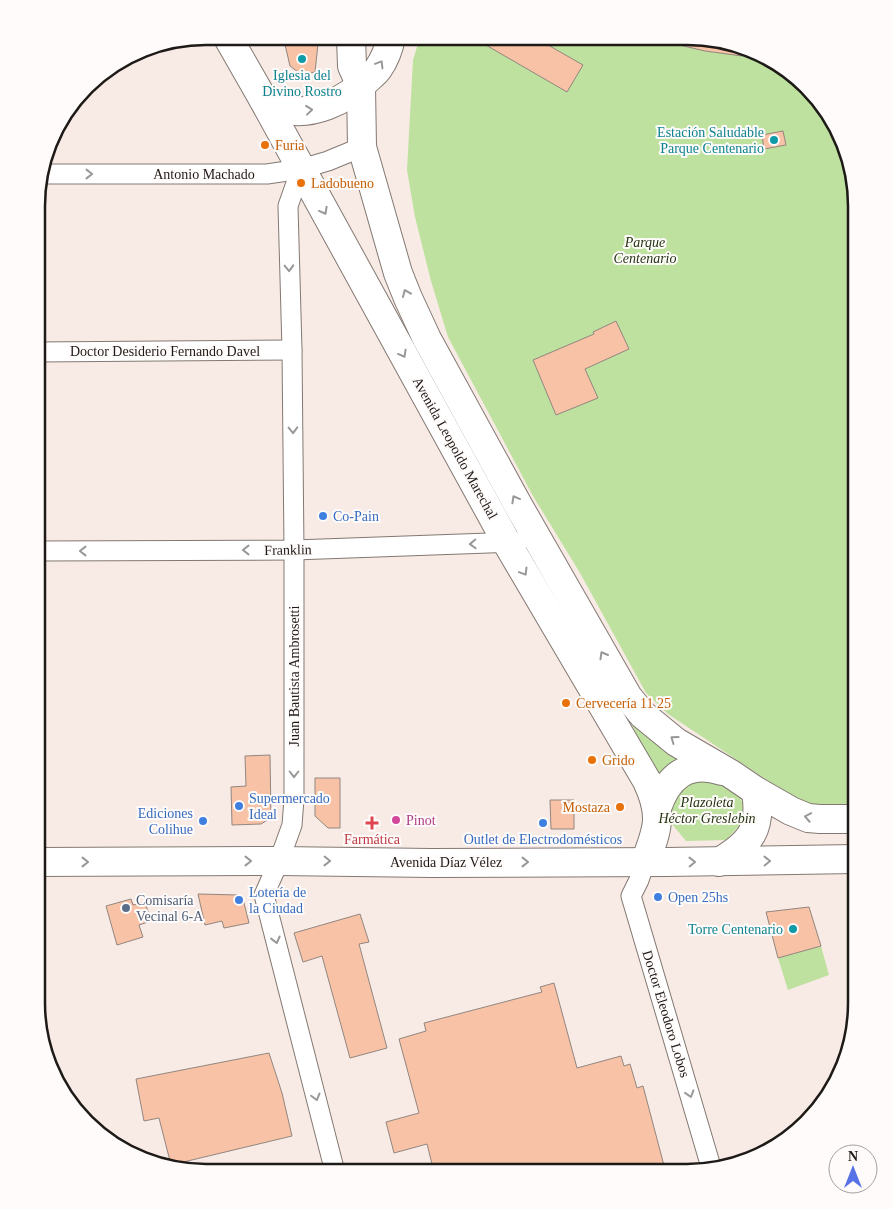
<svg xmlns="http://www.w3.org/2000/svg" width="893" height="1209" font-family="'Times New Roman',serif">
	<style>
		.green { fill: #bee19f }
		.building { fill: #f7c2a5; stroke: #928680 }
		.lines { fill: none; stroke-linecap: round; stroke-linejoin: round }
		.minor-casing { stroke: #837872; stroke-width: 21 }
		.secondary-casing { stroke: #837872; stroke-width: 30 }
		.minor { stroke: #fff; stroke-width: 19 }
		.secondary { stroke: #fff; stroke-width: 28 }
		.oneway { stroke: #9a9897 }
		.culture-dot { fill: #0f9aa8; stroke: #fefbfa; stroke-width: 2 }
		.food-dot { fill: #e8710a; stroke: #fefbfa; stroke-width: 2 }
		.shop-dot { fill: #3f7fe0; stroke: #fefbfa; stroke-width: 2 }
		.hotel-dot { fill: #d1479c; stroke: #fefbfa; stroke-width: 2 }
		.health-dot { fill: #e0444e; stroke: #fefbfa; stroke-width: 2 }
		.service-dot { fill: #5c6f8a; stroke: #fefbfa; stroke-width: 2 }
		.labels { text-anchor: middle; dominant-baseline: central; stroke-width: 4; stroke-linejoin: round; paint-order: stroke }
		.culture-label { font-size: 14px; fill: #0d838f; stroke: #fefbfa; text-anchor: end }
		.food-label { font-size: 14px; fill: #c56008; stroke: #fefbfa; text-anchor: start }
		.street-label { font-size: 14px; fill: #1e1a17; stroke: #fefbfa }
		.park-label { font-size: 14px; font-style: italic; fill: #243512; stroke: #fefbfa }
		.shop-label { font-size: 14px; fill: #366cbe; stroke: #fefbfa; text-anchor: start }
		.hotel-label { font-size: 14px; fill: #b23c85; stroke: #fefbfa; text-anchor: start }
		.health-label { font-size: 14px; fill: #be3a42; stroke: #fefbfa }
		.service-label { font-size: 14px; fill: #4e5e75; stroke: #fefbfa; text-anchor: start }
		.rim { fill: none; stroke: #1e1a17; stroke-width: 2.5 }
	</style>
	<rect width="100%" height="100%" fill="#f8ebe5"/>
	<g class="green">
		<polygon points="420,37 710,38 790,71 839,130 857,205 856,806 821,807 797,800 668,714 646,693 580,573 533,496 448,337 431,281 415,217 407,170 413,60"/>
		<polygon points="625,711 683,760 659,779"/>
		<polygon points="697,779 715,779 735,790 743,803 743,822 726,840 686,841 672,824 670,802 680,787"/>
		<polygon points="821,946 829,975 788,990 778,958"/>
	</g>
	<g class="building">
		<polygon points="283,36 316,37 318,44 315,72 302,75 290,66"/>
		<polygon points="472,37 534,37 583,65 567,92"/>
		<polygon points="672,38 710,38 743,52 742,56 705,51 671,43"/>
		<polygon points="783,131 786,145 764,149 762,135"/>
		<polygon points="616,321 629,349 585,369 598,398 556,415 533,360 594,334 593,332"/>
		<polygon points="270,755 271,816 269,819 261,824 232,825 231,787 246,786 245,756"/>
		<polygon points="315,778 340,778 340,828 328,828 315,816"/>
		<polygon points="550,800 574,800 574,829 551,829"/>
		<polygon points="198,894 239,895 243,899 249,923 224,928 222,921 205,925"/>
		<polygon points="131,899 133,905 145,902 151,921 139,925 143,937 117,945 106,906"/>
		<polygon points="809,907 821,946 778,958 766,912"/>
		<polygon points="360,914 369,942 359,944 387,1048 350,1058 322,956 303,962 294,933"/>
		<polygon points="554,983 577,1068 621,1056 624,1066 630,1064 637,1088 643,1086 666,1173 434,1172 427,1144 394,1153 386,1122 419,1113 399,1039 426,1031 424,1023 542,992 540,987"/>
		<polygon points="269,1053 282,1093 292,1136 171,1165 159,1118 144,1121 136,1079"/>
	</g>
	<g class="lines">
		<g class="minor-casing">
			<g id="minor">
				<polyline points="301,169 288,206 292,350 294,550 294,799 292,825 279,861 264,895 335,1172"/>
				<polyline points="41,174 267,174 301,169 328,161 362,147"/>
				<polyline points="37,352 292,350"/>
				<polyline points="37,551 294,550 518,542"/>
				<polyline points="645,862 639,880 631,896 711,1167"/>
			</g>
		</g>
		<g class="secondary-casing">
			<g id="secondary">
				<path d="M 227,36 L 263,99 L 507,543 L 647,781 C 663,815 658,829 645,862"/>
				<polyline points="351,37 352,66 361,86 362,147 398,273 408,298 427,339 518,505 628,697 643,715 676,742 731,774 756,791 791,811 808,818 820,819 856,819"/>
				<path d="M 263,99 C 267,101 272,105 276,107 C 310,120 347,100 370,77 C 373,74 376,72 378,69 C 385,59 389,48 391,37"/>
				<path d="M 657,808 C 668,776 688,760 722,771"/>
				<polyline points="37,862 279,861 431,863 666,862 856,859"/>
				<path d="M 719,862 C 751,843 762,829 756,791"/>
			</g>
		</g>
		<use href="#minor" class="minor"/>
		<use href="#secondary" class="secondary"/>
	</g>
	<defs><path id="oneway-chevron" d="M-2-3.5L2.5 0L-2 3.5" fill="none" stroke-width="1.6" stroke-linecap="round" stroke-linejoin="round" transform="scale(1.25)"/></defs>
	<g class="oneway">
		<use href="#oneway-chevron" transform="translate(380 64) rotate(-59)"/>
		<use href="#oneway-chevron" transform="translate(309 110) rotate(-6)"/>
		<use href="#oneway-chevron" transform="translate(89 174)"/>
		<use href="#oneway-chevron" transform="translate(324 211) rotate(61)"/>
		<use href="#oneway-chevron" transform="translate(289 268) rotate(88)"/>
		<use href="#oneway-chevron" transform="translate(406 293) rotate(-113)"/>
		<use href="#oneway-chevron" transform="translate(403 354) rotate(61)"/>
		<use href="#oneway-chevron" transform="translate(293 430) rotate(89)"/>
		<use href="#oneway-chevron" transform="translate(515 499) rotate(-119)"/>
		<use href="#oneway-chevron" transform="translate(473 544) rotate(178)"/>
		<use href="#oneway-chevron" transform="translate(246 550) rotate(180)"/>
		<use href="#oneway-chevron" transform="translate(83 551) rotate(180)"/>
		<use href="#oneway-chevron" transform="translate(524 572) rotate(59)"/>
		<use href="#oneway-chevron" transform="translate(603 655) rotate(-120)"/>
		<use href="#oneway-chevron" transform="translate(674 739) rotate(-144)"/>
		<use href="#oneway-chevron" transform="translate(294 774) rotate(90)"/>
		<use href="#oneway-chevron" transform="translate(808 817) rotate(-169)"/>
		<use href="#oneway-chevron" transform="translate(248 861)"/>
		<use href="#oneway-chevron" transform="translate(327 861) rotate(1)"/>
		<use href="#oneway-chevron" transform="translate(767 861) rotate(-1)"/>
		<use href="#oneway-chevron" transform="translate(85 862)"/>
		<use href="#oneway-chevron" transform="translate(525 862)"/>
		<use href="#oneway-chevron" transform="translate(692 862) rotate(-1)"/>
		<use href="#oneway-chevron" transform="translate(276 940) rotate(76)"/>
		<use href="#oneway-chevron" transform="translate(690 1094) rotate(73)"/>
		<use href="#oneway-chevron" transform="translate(316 1097) rotate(75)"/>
	</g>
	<g class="culture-dot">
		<circle cx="302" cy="59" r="5"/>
		<circle cx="774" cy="140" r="5"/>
		<circle cx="793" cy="929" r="5"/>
	</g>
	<g class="food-dot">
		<circle cx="265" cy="145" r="5"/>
		<circle cx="301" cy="183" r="5"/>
		<circle cx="566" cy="703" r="5"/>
		<circle cx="592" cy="760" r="5"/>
		<circle cx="620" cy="807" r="5"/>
	</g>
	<g class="shop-dot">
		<circle cx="323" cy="516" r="5"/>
		<circle cx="239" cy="806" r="5"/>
		<circle cx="203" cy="821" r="5"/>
		<circle cx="543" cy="823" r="5"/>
		<circle cx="658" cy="897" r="5"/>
		<circle cx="239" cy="900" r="5"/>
	</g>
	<circle class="hotel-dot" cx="396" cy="820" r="5"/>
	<path class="health-dot" d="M369.5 815.5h5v5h5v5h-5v5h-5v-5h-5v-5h5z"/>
	<circle class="service-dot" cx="126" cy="908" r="5"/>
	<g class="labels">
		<g class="culture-label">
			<text x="302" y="75" text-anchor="middle">Iglesia del<tspan x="302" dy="16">Divino Rostro</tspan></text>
			<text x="764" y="132">Estación Saludable<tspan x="764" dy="16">Parque Centenario</tspan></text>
			<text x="783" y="929">Torre Centenario</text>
		</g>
		<g class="food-label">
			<text x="275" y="145">Furia</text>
			<text x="311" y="183">Ladobueno</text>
			<text x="576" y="703">Cervecería 11 25</text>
			<text x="602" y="760">Grido</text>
			<text x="610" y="807" text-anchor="end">Mostaza</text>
		</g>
		<g class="street-label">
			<text x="204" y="174">Antonio Machado</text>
			<text x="165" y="351">Doctor Desiderio Fernando Davel</text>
			<text transform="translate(455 448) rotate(61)">Avenida Leopoldo Marechal</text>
			<text transform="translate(288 550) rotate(-1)">Franklin</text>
			<text transform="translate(294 676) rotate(-90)">Juan Bautista Ambrosetti</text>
			<text x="446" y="862">Avenida Díaz Vélez</text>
			<text transform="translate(666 1014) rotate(73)">Doctor Eleodoro Lobos</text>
		</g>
		<g class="park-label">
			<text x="645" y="242">Parque<tspan x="645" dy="16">Centenario</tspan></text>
			<text x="707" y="802">Plazoleta<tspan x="707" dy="16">Héctor Greslebin</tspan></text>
		</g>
		<g class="shop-label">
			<text x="333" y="516">Co-Pain</text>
			<text x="249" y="798">Supermercado<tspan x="249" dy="16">Ideal</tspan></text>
			<text x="193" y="813" text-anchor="end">Ediciones<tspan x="193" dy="16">Colihue</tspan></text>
			<text x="543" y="839" text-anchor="middle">Outlet de Electrodomésticos</text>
			<text x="249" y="892">Lotería de<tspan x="249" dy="16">la Ciudad</tspan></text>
			<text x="668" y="897">Open 25hs</text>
		</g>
		<g class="hotel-label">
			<text x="406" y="820">Pinot</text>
		</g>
		<g class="health-label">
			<text x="372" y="839">Farmática</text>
		</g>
		<g class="service-label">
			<text x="136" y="900">Comisaría<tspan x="136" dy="16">Vecinal 6-A</tspan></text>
		</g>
	</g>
	<path d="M0 0H893V1209H0ZM206 45H687A161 161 0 0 1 848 206V1003A161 161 0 0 1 687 1164H206A161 161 0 0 1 45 1003V206A161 161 0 0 1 206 45Z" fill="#fefbfa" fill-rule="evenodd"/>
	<path class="rim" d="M206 45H687A161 161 0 0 1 848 206V1003A161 161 0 0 1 687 1164H206A161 161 0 0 1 45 1003V206A161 161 0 0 1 206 45Z"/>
	<g transform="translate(853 1169)"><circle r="24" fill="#fefbfa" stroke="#a4a19f"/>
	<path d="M0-4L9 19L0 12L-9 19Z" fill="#5771e7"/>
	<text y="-8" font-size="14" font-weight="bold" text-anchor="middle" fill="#1e1a17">N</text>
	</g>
</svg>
